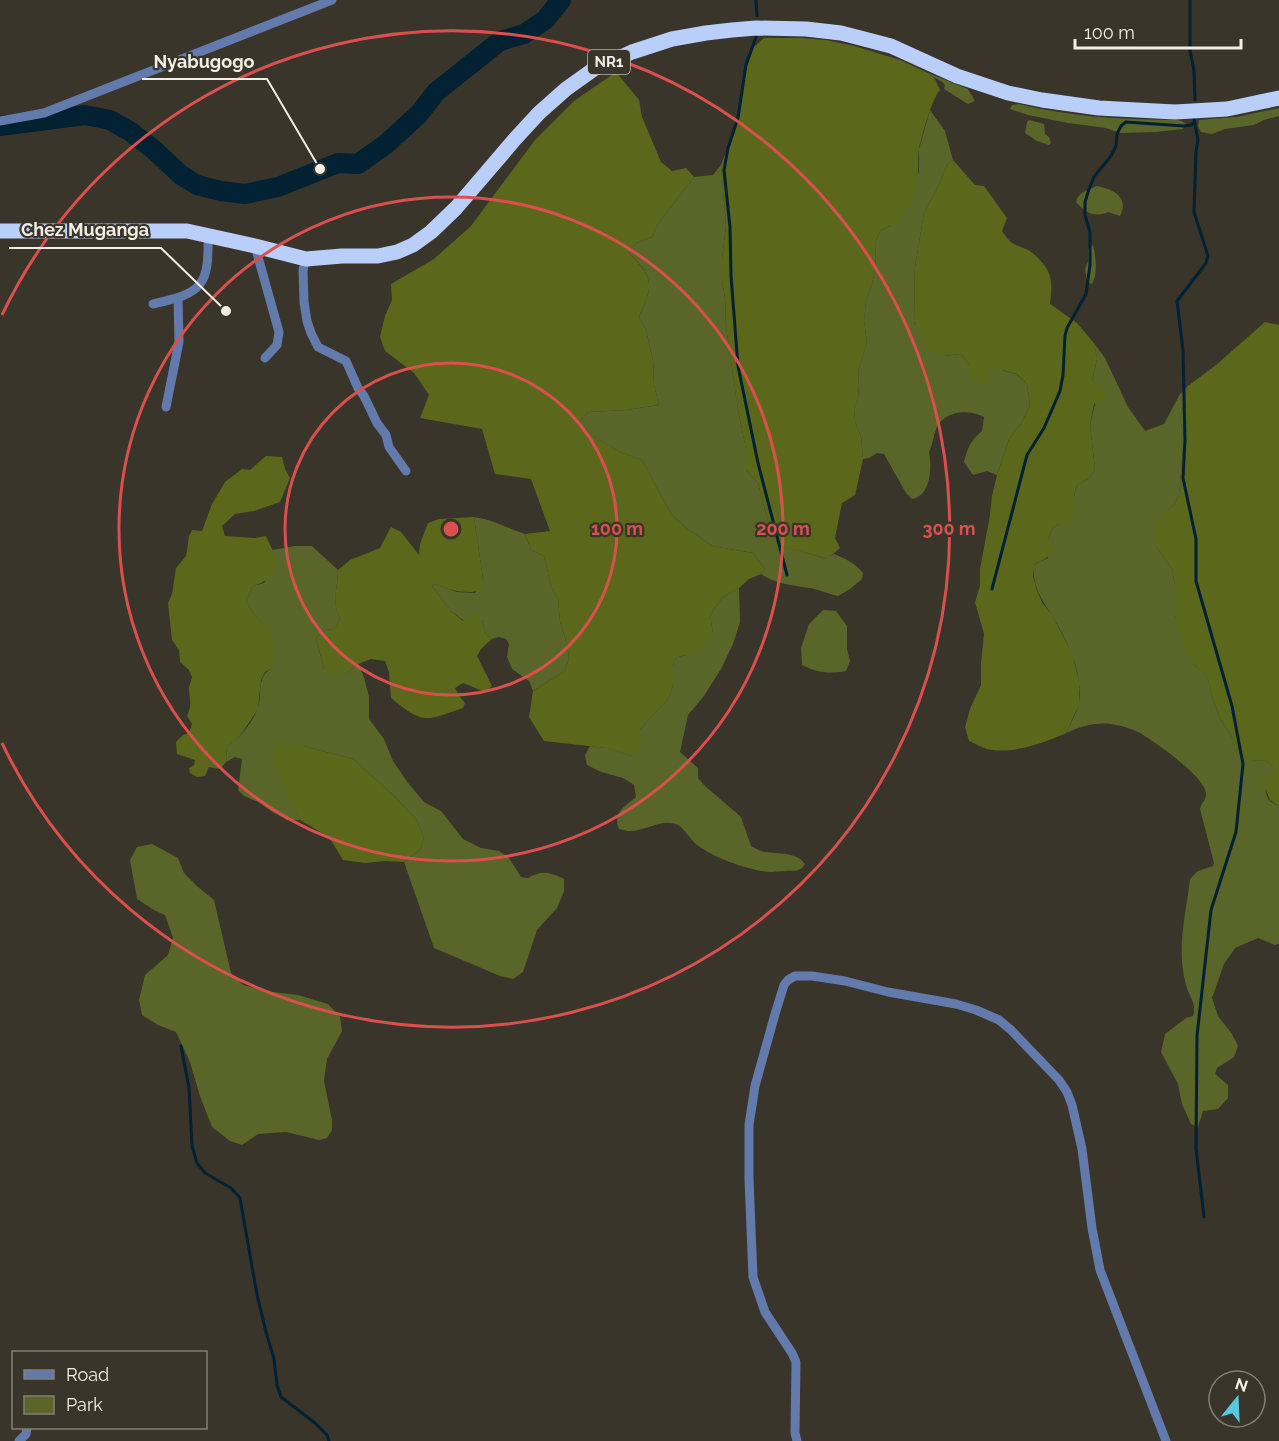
<svg xmlns="http://www.w3.org/2000/svg" width="1279" height="1441" font-family="Raleway,sans-serif">
	<style>
		.green { fill: #5a6529 }
		.forest { fill: #5b681b }
		.lines { fill: none; stroke-linecap: round; stroke-linejoin: round }
		.stream { stroke: #022133; stroke-width: 3 }
		.river { stroke: #022133; stroke-width: 20 }
		.minor { stroke: #637aad; stroke-width: 9 }
		.trunk { stroke: #bacefa; stroke-width: 15 }
		.ring { fill: none; stroke: #db504e; stroke-width: 3 }
		.labels { text-anchor: middle; dominant-baseline: central; stroke-width: 4.5; stroke-linejoin: round; paint-order: stroke }
		.shield { fill: #39352a; stroke: #bab6ae; stroke-width: 1.5 }
		.shield-label { font-size: 15px; font-weight: bold; fill: #f1eee7 }
		.centre { fill: #db504e; stroke: #39352a; stroke-width: 3 }
		.ring-label { font-size: 18px; text-anchor: middle; font-weight: bold; fill: #db504e; stroke: #39352a; stroke-width: 4.5; stroke-linejoin: round; paint-order: stroke }
		.leader { fill: none; stroke: #f1eee7; stroke-width: 2 }
		.callout-dot { fill: #f1eee7; stroke: #39352a; stroke-width: 2 }
		.callout-label { font-size: 18px; text-anchor: middle; font-weight: bold; fill: #f1eee7; stroke: #39352a; stroke-width: 4.5; stroke-linejoin: round; paint-order: stroke }
	</style>
	<rect width="100%" height="100%" fill="#39352a"/>
	<g class="green">
		<path d="M 928,73 L 968,89 L 975,101 L 968,104 L 944,89 L 945,85 C 941,79 933,78 928,73 Z"/>
		<path d="M 1019,104 C 1071,117 1125,120 1178,120 L 1182,121 L 1186,124 L 1183,129 L 1156,132 L 1120,133 L 1106,128 L 1068,123 L 1028,115 L 1010,109 L 1012,105 Z"/>
		<polygon points="1279,108 1279,116 1264,120 1254,125 1225,129 1212,134 1201,132 1198,126 1199,120 1236,117"/>
		<path d="M 930,110 L 945,131 L 953,160 L 948,163 L 936,191 L 924,213 L 915,267 L 914,323 L 944,356 L 961,354 L 969,365 L 992,370 L 1002,370 L 1016,374 L 1027,384 L 1030,405 L 1021,424 L 1009,439 L 997,475 L 987,471 L 973,475 L 964,462 C 967,449 971,440 982,431 L 984,417 C 969,409 944,410 936,429 C 933,437 933,444 929,452 C 932,467 931,496 912,499 L 906,493 L 884,454 L 877,453 L 869,458 L 863,459 L 861,437 L 855,421 L 854,408 L 858,399 L 859,386 L 858,371 L 867,343 L 864,321 L 866,300 L 872,284 L 876,266 L 875,244 L 880,231 L 891,225 L 919,172 L 919,149 Z"/>
		<polygon points="1029,120 1044,124 1045,134 1049,137 1051,143 1049,145 1037,141 1025,133 1027,122"/>
		<path d="M 721,165 L 726,226 L 722,259 L 722,280 L 725,298 L 726,326 L 738,410 L 746,449 L 746,470 L 758,483 L 771,533 L 777,544 C 793,550 810,553 826,559 L 834,554 C 846,559 855,563 863,573 L 862,579 L 850,589 L 838,596 C 828,594 818,589 809,588 C 791,585 776,584 761,574 L 765,569 L 753,553 L 712,546 L 685,527 L 671,514 L 642,460 L 620,452 L 578,427 L 581,420 L 588,412 L 626,410 L 659,405 L 654,385 L 653,361 L 646,330 L 639,317 C 653,286 655,277 628,252 L 636,243 L 652,237 L 658,224 L 694,177 L 713,175 Z"/>
		<path d="M 1096,186 C 1113,189 1130,197 1120,216 L 1108,212 C 1094,218 1086,213 1076,202 C 1079,191 1088,191 1096,186 Z"/>
		<path d="M 1092,245 L 1093,246 C 1096,257 1098,273 1092,284 L 1087,282 L 1085,269 L 1088,261 L 1088,249 Z"/>
		<path d="M 1094,343 L 1105,358 L 1128,407 L 1145,431 L 1164,424 L 1180,394 L 1188,386 L 1180,419 L 1184,436 L 1179,495 L 1174,505 L 1159,518 L 1157,548 L 1172,569 L 1175,585 L 1175,615 L 1194,665 L 1207,675 L 1213,699 L 1220,718 L 1233,739 L 1235,747 L 1253,761 L 1265,760 L 1273,766 L 1273,773 C 1266,780 1262,791 1270,801 C 1272,803 1276,804 1279,806 L 1279,944 L 1275,945 L 1258,938 L 1235,948 L 1224,964 L 1212,998 L 1218,1016 L 1232,1034 L 1238,1046 L 1234,1057 L 1217,1068 L 1215,1074 L 1228,1085 L 1228,1098 L 1218,1109 L 1203,1111 L 1198,1127 L 1191,1124 L 1182,1104 L 1178,1084 L 1161,1052 L 1165,1034 L 1186,1018 L 1193,1016 C 1197,1003 1189,997 1186,985 C 1176,949 1186,914 1190,879 L 1198,871 L 1213,866 L 1214,863 L 1200,809 C 1201,802 1207,800 1206,793 C 1204,776 1153,740 1138,732 C 1131,729 1123,726 1116,725 C 1098,721 1082,726 1066,733 C 1070,724 1077,713 1079,703 C 1083,673 1068,641 1052,616 C 1040,596 1034,590 1033,565 L 1048,558 L 1048,540 L 1052,529 L 1058,524 L 1074,497 L 1077,485 L 1088,479 L 1095,469 L 1090,425 L 1095,404 L 1092,381 L 1097,359 Z"/>
		<path d="M 474,517 C 495,520 506,528 525,534 L 531,550 L 544,556 L 551,586 L 558,599 L 560,622 L 567,644 L 569,658 L 565,671 L 533,691 L 529,681 L 512,669 L 507,657 L 509,644 L 506,639 L 499,637 L 492,639 L 486,634 L 482,620 L 464,621 L 451,611 L 432,586 L 434,584 L 457,592 L 475,593 L 483,579 Z"/>
		<path d="M 295,546 L 312,546 L 338,570 C 338,589 331,601 340,619 L 335,629 L 325,630 L 316,638 L 324,669 L 347,673 L 358,664 L 364,677 L 369,697 L 369,719 L 384,739 L 393,761 L 408,783 L 424,802 L 441,811 L 463,839 L 481,848 L 499,851 L 509,858 L 521,877 L 528,878 C 543,870 549,872 564,879 L 564,891 L 557,908 L 537,930 L 523,972 L 513,979 L 500,976 L 434,948 L 404,862 L 420,850 L 424,837 L 416,819 L 393,795 L 353,759 L 303,746 L 289,795 L 300,820 L 287,820 L 274,813 L 258,802 L 244,796 L 238,790 L 242,759 L 235,757 L 226,762 L 227,746 C 239,739 252,723 257,710 C 264,694 254,679 272,668 L 272,635 L 253,613 L 246,601 L 253,586 L 264,583 L 276,560 L 272,550 Z"/>
		<path d="M 739,588 L 740,622 L 733,644 L 721,669 L 704,696 L 688,715 L 680,752 L 698,768 L 698,778 L 705,786 L 741,817 L 751,846 C 755,848 760,851 765,852 C 778,854 797,852 805,864 C 800,873 793,870 785,871 C 780,871 776,872 771,872 C 750,871 714,858 697,845 C 691,840 685,830 678,825 C 663,817 644,832 628,831 C 626,831 621,829 619,829 C 612,813 625,806 636,797 L 634,785 L 623,778 L 601,772 L 587,765 L 585,755 L 590,746 L 607,748 L 632,756 L 640,729 L 668,699 L 673,685 L 673,666 L 674,661 L 678,657 L 686,655 L 713,633 L 710,615 L 723,597 Z"/>
		<path d="M 823,610 L 836,611 L 847,626 L 847,649 L 850,661 L 846,671 C 828,674 818,673 802,665 L 801,648 L 809,624 Z"/>
		<polygon points="152,844 178,858 184,873 198,887 214,900 231,973 243,985 265,991 298,995 328,1004 340,1017 342,1031 327,1059 324,1081 332,1120 332,1130 327,1138 319,1140 286,1132 258,1134 242,1145 230,1141 212,1127 200,1096 190,1062 176,1032 158,1025 142,1015 139,1000 145,975 168,955 173,938 165,915 154,910 137,899 130,860 137,847"/>
	</g>
	<g class="forest">
		<path d="M 764,38 L 801,38 L 826,40 L 854,46 L 900,60 L 928,73 L 935,79 L 940,90 C 932,98 922,136 919,148 C 917,164 920,180 915,195 C 912,205 904,215 898,224 L 891,225 L 880,231 L 875,244 L 876,266 L 872,284 L 866,301 L 864,321 L 867,343 L 858,371 L 859,386 L 858,399 L 854,408 L 855,421 L 861,437 L 863,459 L 855,495 L 842,503 L 835,538 L 840,548 L 827,559 C 810,553 793,550 777,545 L 771,533 L 758,483 L 746,470 L 746,449 L 738,410 L 726,326 L 725,298 L 722,280 L 722,259 L 726,226 L 721,165 L 734,131 L 738,118 L 746,65 L 754,47 Z"/>
		<path d="M 616,72 L 639,100 L 642,117 L 661,162 L 672,171 L 686,168 L 694,177 L 658,224 L 652,237 L 636,243 L 628,252 C 654,278 654,284 639,317 L 646,330 L 653,361 L 654,385 L 659,405 L 626,410 L 588,412 L 581,420 L 579,427 L 620,452 L 642,460 L 671,514 L 685,527 L 712,546 L 753,553 L 765,569 L 761,574 L 749,579 L 739,588 L 723,597 L 710,615 L 713,633 L 709,645 L 697,652 L 678,657 L 674,661 L 673,666 L 673,685 L 668,699 L 640,729 L 642,742 L 632,756 L 606,748 L 544,741 L 529,717 L 533,691 L 565,671 L 569,658 L 567,644 L 560,622 L 558,599 L 551,586 L 544,556 L 531,550 L 525,534 L 550,531 L 531,479 L 495,474 L 482,429 L 420,418 L 429,395 L 414,373 L 385,351 L 380,337 L 385,316 L 392,300 L 391,284 L 434,259 L 471,226 L 535,140 L 574,101 Z"/>
		<path d="M 953,160 L 975,185 L 984,186 L 1007,218 L 1002,231 C 1011,245 1014,244 1028,250 C 1032,252 1036,256 1039,259 C 1054,274 1052,286 1050,304 L 1077,323 L 1094,343 L 1097,359 L 1092,381 L 1104,388 L 1108,399 L 1094,404 L 1090,425 L 1095,469 L 1088,479 L 1077,485 L 1074,496 L 1078,508 L 1074,517 L 1065,524 L 1058,524 L 1052,529 L 1048,540 L 1054,547 C 1051,558 1042,560 1033,565 L 1033,576 L 1037,591 L 1043,604 L 1052,615 L 1072,653 L 1079,681 L 1079,705 L 1066,733 C 1044,743 1011,755 987,749 C 981,747 974,743 969,741 L 965,727 L 970,709 L 981,685 L 981,663 L 984,634 L 975,602 L 980,586 L 980,569 L 990,515 L 992,496 L 997,475 L 1009,439 L 1021,424 L 1030,405 L 1027,384 L 1017,374 L 1002,370 L 992,370 L 986,385 L 970,379 L 969,365 L 961,354 L 944,356 L 930,351 L 914,322 L 915,267 L 924,213 L 936,191 L 948,163 Z"/>
		<polygon points="1265,322 1279,325 1279,806 1270,800 1265,788 1257,784 1260,776 1267,778 1273,773 1273,766 1265,760 1253,761 1240,755 1235,747 1233,739 1220,718 1213,699 1207,676 1194,665 1183,644 1175,615 1175,585 1172,569 1157,548 1154,527 1158,518 1174,505 1179,495 1184,436 1180,419 1188,386 1216,365"/>
		<path d="M 266,456 L 282,457 L 285,469 L 290,478 L 280,502 L 254,511 L 235,514 L 222,526 L 225,536 L 255,538 L 266,536 C 269,543 274,552 276,559 C 279,574 265,583 253,586 L 246,601 L 253,613 L 272,634 L 275,659 L 272,668 L 265,672 L 261,680 L 258,709 L 242,733 L 235,741 L 227,746 L 226,762 L 220,769 L 209,767 L 205,776 L 197,777 L 190,773 L 189,768 L 194,765 L 195,760 L 177,754 L 176,742 L 183,735 L 189,733 L 192,724 L 187,716 C 193,703 189,699 189,688 C 189,686 192,678 192,677 L 189,670 L 180,662 L 179,650 L 172,640 L 168,603 L 172,594 L 176,568 L 186,556 L 189,536 L 192,530 L 202,531 L 212,504 L 225,482 L 242,469 L 250,470 Z"/>
		<path d="M 474,517 L 483,579 L 482,590 C 466,595 450,590 434,584 L 432,586 L 451,611 L 463,621 L 475,612 L 482,620 L 486,634 L 492,639 L 481,649 L 477,656 L 492,686 L 485,692 L 463,683 L 455,688 L 460,697 L 465,703 L 463,708 C 425,721 424,725 391,698 L 389,672 L 385,661 L 371,659 L 358,664 L 347,673 L 332,677 L 324,669 L 316,638 L 325,630 L 335,629 L 340,619 C 331,600 338,590 338,570 L 350,560 L 380,548 L 391,527 L 401,532 L 419,555 L 420,544 L 428,523 L 439,519 Z"/>
		<polygon points="277,744 303,746 353,759 393,795 416,819 424,837 420,850 404,862 385,861 365,863 343,860 329,837 300,820 272,761"/>
	</g>
	<g class="lines">
		<g class="stream">
			<polyline points="756,0 757,16"/>
			<polyline points="1190,0 1190,51 1194,70 1195,100"/>
			<polyline points="756,37 746,65 738,118 728,148 724,170 730,227 731,276 738,366 758,463 787,575"/>
			<polyline points="1194,119 1198,140 1196,151 1194,212 1208,256 1206,263 1177,301 1183,350 1185,441 1183,478 1196,539 1196,581 1232,706 1243,764 1236,832 1211,910 1197,1036 1196,1148 1204,1217"/>
			<polyline points="992,589 1027,455 1044,428 1060,391 1063,375 1065,336 1067,328 1086,294 1090,265 1090,232 1085,215 1085,202 1089,189 1094,177 1111,156 1116,146 1117,134 1121,126 1126,122 1184,126 1191,125 1194,123"/>
			<polyline points="181,1046 189,1088 192,1146 197,1163 205,1173 231,1188 240,1198 257,1295 266,1332 274,1359 277,1385 281,1397 315,1423 327,1435 329,1441"/>
		</g>
		<polyline class="river" points="0,126 85,115 110,120 131,132 153,149 181,175 197,185 221,191 245,194 278,187 338,163 358,164 386,144 419,114 436,92 500,41 524,34 545,20 561,0"/>
		<g class="minor">
			<polyline points="0,121 44,113 332,0"/>
			<polyline points="255,246 279,332 277,345 265,358"/>
			<polyline points="306,259 303,270 304,302 307,321 311,333 318,347 346,361 358,388 364,396 377,423 386,435 389,447 406,471"/>
			<path d="M 153,304 C 203,293 209,286 208,235"/>
			<polyline points="166,407 179,342 178,298"/>
			<polyline points="19,1441 26,1434 27,1428"/>
			<polyline points="797,1441 795,1433 796,1362 792,1353 765,1312 753,1277 749,1179 749,1125 755,1086 775,1014 784,985 788,980 795,976 812,976 845,981 888,992 956,1004 976,1010 999,1020 1011,1030 1059,1080 1067,1092 1072,1105 1082,1149 1092,1228 1100,1270 1166,1441"/>
		</g>
		<polyline class="trunk" points="0,231 187,231 255,246 306,259 342,256 378,256 397,252 413,245 431,232 456,208 515,139 539,113 566,89 594,69 632,52 672,39 706,33 732,30 756,28 806,29 841,33 891,46 957,76 1008,93 1042,100 1099,108 1175,112 1227,109 1279,98"/>
	</g>
	<g class="ring">
		<circle cx="451" cy="529" r="166"/>
		<circle cx="451" cy="529" r="332"/>
		<path d="M2 315A498 498 0 1 1 2 743"/>
	</g>
	<g class="labels">
		<rect class="shield" x="588" y="50" width="42" height="24" rx="4.5"/>
		<g class="shield-label">
			<text x="609" y="62">NR1</text>
		</g>
	</g>
	<circle cx="451" cy="529" r="9" class="centre"/>
	<g class="ring-label">
		<text x="617" y="535">100 m</text>
		<text x="783" y="535">200 m</text>
		<text x="949" y="535">300 m</text>
	</g>
	<path class="leader" d="M320 169L267 79H142M226 311L161 248H9"/>
	<g class="callout-dot">
		<circle cx="320" cy="169" r="6"/>
		<circle cx="226" cy="311" r="6"/>
	</g>
	<g class="callout-label">
		<text x="204" y="68">Nyabugogo</text>
		<text x="85" y="236">Chez Muganga</text>
	</g>
	<rect x="12" y="1351" width="195" height="78" fill="#39352a" stroke="#837f76" stroke-width="1.5"/>
	<rect x="24" y="1370" width="30" height="9" fill="#637aad" stroke="#837f76" stroke-width="1.5"/>
	<text x="66" y="1381" font-size="18" fill="#f1eee7">Road</text>
	<rect x="24" y="1396" width="30" height="18" fill="#5a6529" stroke="#837f76" stroke-width="1.5"/>
	<text x="66" y="1411" font-size="18" fill="#f1eee7">Park</text>
	<g transform="translate(1237 1399) rotate(18)"><circle r="28" fill="#39352a" stroke="#837f76" stroke-width="1.5"/>
	<path d="M0-4.5L10 22L0 15L-10 22Z" fill="#55cadf"/>
	<text y="-9" font-size="16" font-weight="bold" text-anchor="middle" fill="#f1eee7">N</text>
	</g>
	<path d="M1075 39v9h166v-9" fill="none" stroke="#f1eee7" stroke-width="3"/>
	<text x="1084" y="39" font-size="18" fill="#f1eee7" stroke="#39352a" stroke-width="4.5" paint-order="stroke">100 m</text>
</svg>
